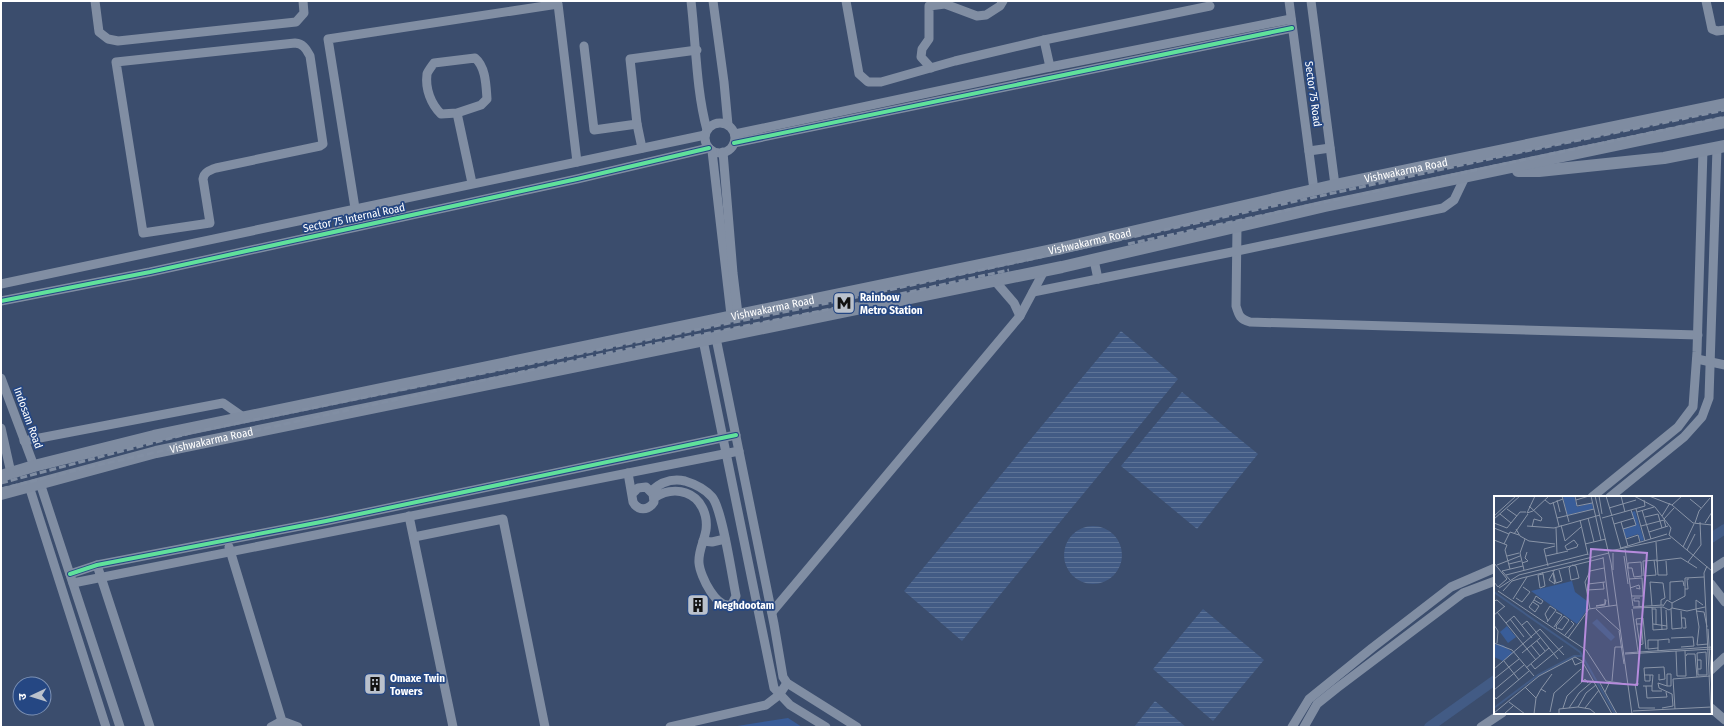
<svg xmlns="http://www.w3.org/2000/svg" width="1726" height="728" font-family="'Fira Sans Condensed','Noto Sans Devanagari',sans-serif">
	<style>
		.park { fill: #395d99 }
		.water { fill: url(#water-rules) }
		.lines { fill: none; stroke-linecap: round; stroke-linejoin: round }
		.canal { stroke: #425b85; stroke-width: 10 }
		.minor { stroke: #818ea3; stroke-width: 9 }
		.major { stroke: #7f8ca1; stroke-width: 12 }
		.rail { stroke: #818ea3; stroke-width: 3; stroke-dasharray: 7 3; stroke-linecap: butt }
		.cycleway-casing { stroke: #254783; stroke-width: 6 }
		.cycleway { stroke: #60e19b; stroke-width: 4 }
		.labels { text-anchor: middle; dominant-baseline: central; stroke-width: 3.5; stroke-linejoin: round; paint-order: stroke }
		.street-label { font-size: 11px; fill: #fff; stroke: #254783 }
		.poi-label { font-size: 11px; font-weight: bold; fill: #fff; stroke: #254783; text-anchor: start }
		.inset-river { fill: none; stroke: #425b85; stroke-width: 2 }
		.inset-road { fill: none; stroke: #8994a7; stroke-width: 1 }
		.view { fill: #b68bdc; fill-opacity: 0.15; stroke: #b68bdc; stroke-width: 2 }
		.inset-edge { fill: none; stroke: #fff; stroke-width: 2 }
	</style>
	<defs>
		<pattern id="water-rules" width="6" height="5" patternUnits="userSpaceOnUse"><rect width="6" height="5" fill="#425b85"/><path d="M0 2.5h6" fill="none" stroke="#5e7497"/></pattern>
	</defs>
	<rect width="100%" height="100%" fill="#3b4d6d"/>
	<polygon class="park" points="788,718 802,727 731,727"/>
	<g class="water">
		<polygon points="1121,331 1178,379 962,641 904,591"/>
		<polygon points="1182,392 1258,454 1197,529 1121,466"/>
		<circle cx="1093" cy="555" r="29"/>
		<polygon points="1203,609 1264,660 1213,721 1153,669"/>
		<polygon points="1155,701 1186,727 1134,727"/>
	</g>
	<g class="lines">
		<g class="canal">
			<polyline points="1711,538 1725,529"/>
			<polyline points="1429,727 1495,680"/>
		</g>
		<g class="minor">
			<polyline points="95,1 99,32 108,39 118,41 296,22 304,13 303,1"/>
			<path d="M 691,1 C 696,43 696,90 707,130"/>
			<polyline points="713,1 724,82 728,125"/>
			<polyline points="846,1 859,74 868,82 881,82 955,61 1044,40 1210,6"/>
			<polyline points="1289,1 1314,190"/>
			<polyline points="1311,1 1335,185"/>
			<polyline points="1706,1 1712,29 1717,31 1725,30"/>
			<polyline points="1044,40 1050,67"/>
			<path d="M 295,43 C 304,44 306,49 310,56 L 323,144 L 320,146 L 216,168 C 210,170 204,172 203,179 L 210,223 L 143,233 L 116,62 Z"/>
			<polyline points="584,46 594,130 637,124 630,59 697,50"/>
			<polyline points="931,68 921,57 922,49 929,39 929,6 945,4 977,16 986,15 1000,6 1003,1"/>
			<path d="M 457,113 L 481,105 L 487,99 C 486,86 486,67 475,58 L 434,63 C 432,66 428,71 427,74 C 425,89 431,104 441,114 L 457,113 L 472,183"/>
			<circle cx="720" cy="138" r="15"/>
			<polyline points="637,124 642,148"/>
			<polyline points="735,134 1050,67 1291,19"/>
			<polyline points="734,143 1292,28"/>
			<polyline points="712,151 731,315"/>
			<polyline points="1309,151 1330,148"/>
			<polyline points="723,152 733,273 738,314"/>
			<polyline points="355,208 328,39 558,4 577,162"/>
			<path d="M 1237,227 L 1236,306 C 1239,316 1240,319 1250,322 L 1698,335"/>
			<polyline points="1094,260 1098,279"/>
			<polyline points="995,281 1014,303 1020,316"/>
			<polyline points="1,284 705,135"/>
			<polyline points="1033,292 1237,251 1443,208 1454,200 1465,177"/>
			<polyline points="1,301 150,272 577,179 709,148"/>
			<polyline points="716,338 774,624 783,677 787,683 857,727"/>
			<polyline points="703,340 774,688 790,705 826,727"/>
			<polyline points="1697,359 1725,365"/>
			<polyline points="1,378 34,466"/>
			<polyline points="1,428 11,473"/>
			<polyline points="24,441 223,403 243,417"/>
			<path d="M 628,473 L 633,502 C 638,511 648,511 654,502 L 653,494 L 646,487 L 638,488 L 632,494"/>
			<polyline points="40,483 120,727"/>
			<polyline points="29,486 106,727"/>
			<path d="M 651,491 C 661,482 672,478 685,481 C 695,484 705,489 712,497 C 722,508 732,576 736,596 L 732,604 C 717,611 700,576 699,563 C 698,551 704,542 706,530 C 708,515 701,498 686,493 C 675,489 663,492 654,498"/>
			<polyline points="1592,497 1678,427 1693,407 1697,352 1703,150"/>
			<polyline points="1610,497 1684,437 1702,417 1709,398 1717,148"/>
			<polyline points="409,516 453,727"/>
			<polyline points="414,537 503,519 545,727"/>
			<polyline points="703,541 712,542 725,539"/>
			<polyline points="229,547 282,721 298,727"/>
			<polyline points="97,565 150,727"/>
			<polyline points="1711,570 1725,561"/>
			<polyline points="70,574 97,565 326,521 736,435"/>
			<polyline points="73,583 739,451"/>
			<polyline points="1711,584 1725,602"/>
			<polyline points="772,612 1020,316 1044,271"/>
			<polyline points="1711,670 1725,657"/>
			<polyline points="1711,708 1725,720"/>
			<polyline points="271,727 282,721"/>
			<polyline points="670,727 766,705 779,695 787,683"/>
			<polyline points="1292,727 1309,699 1372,648 1451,587 1495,568"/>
			<polyline points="1304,727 1317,704 1337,688 1463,593 1495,581"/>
			<polyline points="1481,727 1502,713"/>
		</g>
		<g class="major">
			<polyline points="1518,171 1539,171 1664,158 1725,146"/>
			<path id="s1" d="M 1,476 L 34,466 L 154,436 L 1062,248 L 1335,185 L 1725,104"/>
			<polyline points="1,494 156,452 1062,267 1325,206 1725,122"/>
		</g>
		<g class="rail">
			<polyline points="1128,244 1725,117"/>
			<polyline points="1,483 194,432 843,300 1526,151 1725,110"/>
			<path id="s2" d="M 1,489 L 89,467 L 613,352 L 846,306 L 1009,270"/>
		</g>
		<g class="cycleway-casing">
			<g id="cycleway">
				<polyline points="734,143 1292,28"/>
				<polyline points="1,301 150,272 577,179 709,148"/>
				<polyline points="70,574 97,565 326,521 736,435"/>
			</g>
		</g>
		<use href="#cycleway" class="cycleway"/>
	</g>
	<defs>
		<g id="metro-square" transform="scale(1.15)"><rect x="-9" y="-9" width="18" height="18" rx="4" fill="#bac1cc" stroke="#254783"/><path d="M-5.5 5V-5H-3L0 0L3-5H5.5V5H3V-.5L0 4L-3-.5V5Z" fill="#111"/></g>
		<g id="building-square" transform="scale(1.15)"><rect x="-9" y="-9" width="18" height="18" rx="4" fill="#bac1cc" stroke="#254783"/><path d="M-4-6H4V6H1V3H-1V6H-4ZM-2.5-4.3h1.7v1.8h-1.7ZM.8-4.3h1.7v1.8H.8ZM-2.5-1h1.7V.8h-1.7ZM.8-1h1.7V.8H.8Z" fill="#111"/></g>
	</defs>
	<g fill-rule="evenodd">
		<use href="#metro-square" x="844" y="303"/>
		<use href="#building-square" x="698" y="605"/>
		<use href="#building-square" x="375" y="684"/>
	</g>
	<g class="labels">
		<g class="street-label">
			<text transform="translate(1313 94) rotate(82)">Sector 75 Road</text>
			<text stroke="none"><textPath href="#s1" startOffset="1438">Vishwakarma Road</textPath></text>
			<text transform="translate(354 218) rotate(-12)">Sector 75 Internal Road</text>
			<text stroke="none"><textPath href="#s1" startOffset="1114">Vishwakarma Road</textPath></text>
			<text stroke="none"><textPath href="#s1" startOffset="790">Vishwakarma Road</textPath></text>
			<text transform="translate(28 418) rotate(70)">Indosam Road</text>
			<text stroke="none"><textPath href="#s2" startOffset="216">Vishwakarma Road</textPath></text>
		</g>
		<g class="poi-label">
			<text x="860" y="297">Rainbow<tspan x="860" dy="13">Metro Station</tspan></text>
			<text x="714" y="605">Meghdootam</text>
			<text x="390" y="678">Omaxe Twin<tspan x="390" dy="13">Towers</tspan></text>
		</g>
	</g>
	<g transform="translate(1494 496)">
		<rect width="218" height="218" fill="#3b4d6d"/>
		<path d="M 13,130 L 22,141 L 14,147 L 6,136 Z" fill="#395d99"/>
		<path d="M 69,0 L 80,0 L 83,11 L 98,7 L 99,13 L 73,19 ZM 141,15 L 150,44 L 147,45 L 144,38 L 132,42 L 129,33 L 142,29 L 138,16 ZM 78,85 L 81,96 L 93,105 L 93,114 L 83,128 L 37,95 ZM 0,148 L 9,149 L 19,157 L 9,165 L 0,161 Z" fill="#395d99"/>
		<path d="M 103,123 L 121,141 L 117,145 L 98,127 Z" fill="#425b85"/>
		<path class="inset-river" d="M 0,96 L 86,156 L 121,218M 0,212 L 44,179 L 80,160 L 88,160"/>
		<path class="inset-road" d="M 41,0 L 33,17 L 39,15 L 55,0M 68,0 L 75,26M 81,0 L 83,10 L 98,7M 97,0 L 107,44M 101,0 L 117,67 L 138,218M 105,0 L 108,18M 112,0 L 118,20M 127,0 L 131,16M 140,0 L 161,11 L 177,32 L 175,39 L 218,75M 155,0 L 178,9 L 199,27 L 218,29M 196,3 L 207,12M 51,4 L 56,8 L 69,3M 63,4 L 66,16M 82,4 L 95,0M 59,6 L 65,30M 178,9 L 188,0M 35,10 L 48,22 L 47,25 L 40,23 L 38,31M 115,12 L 142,4M 13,13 L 23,20M 142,13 L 151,45M 148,14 L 157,43M 143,16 L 160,11M 6,18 L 17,27 L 26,16 L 32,16M 0,20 L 22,0M 168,20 L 176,7M 118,21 L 127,53M 151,21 L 164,18 L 168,32M 63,22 L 100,13M 94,22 L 100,46M 108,22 L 151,10 L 150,4M 0,23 L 26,0M 170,23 L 180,12M 86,24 L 94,59M 127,26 L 134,50M 0,27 L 13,32 L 17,27M 201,27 L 205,15 L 216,2M 211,27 L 218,16M 120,28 L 140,22M 67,29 L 71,45 L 87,31M 33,30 L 60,32 L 106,19M 147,30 L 170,24 L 172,31M 0,32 L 15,38M 62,32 L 63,58M 22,33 L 26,40 L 35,45 L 61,48M 129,33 L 142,29 L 137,14M 155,36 L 174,30M 20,38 L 34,18M 132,43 L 144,39 L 146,46M 0,44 L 13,49 L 11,54 L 16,73M 162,46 L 164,79 L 173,79 L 172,65M 10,48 L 16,36 L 25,39M 83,48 L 80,44 L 71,50 L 73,54 L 83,51 L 84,48M 91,48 L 112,43M 189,51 L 200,28M 127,52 L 173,38M 131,53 L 139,110M 193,54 L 201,38M 116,55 L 177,42M 119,57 L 119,74M 13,60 L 25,57M 52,60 L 74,55M 130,60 L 134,88M 109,61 L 115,110M 160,64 L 162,79 L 150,80 L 149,65 L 163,64M 162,65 L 187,62 L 203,72M 147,66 L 148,80 L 140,81 L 138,72 L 134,72 L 134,67 ZM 194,66 L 207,49 L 206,26M 0,67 L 13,83 L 4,91 L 0,86M 28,67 L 34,65 L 31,62 L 33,56M 15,68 L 27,65M 3,69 L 26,60M 54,70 L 50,53 L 61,50M 77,70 L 75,72 L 77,84 L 85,82 L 82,70 L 78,69M 213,70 L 210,77 L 217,218M 30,74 L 26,57 L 31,43M 61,74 L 59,75 L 62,87 L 68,85 L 65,74M 8,75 L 16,84M 8,75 L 29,70M 48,76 L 49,78 L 51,90 L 46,92 L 44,79 L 49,78M 59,77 L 61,88 L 55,84 ZM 12,79 L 94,58M 135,83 L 148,82 L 149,100 L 138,100M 109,86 L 110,93 L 93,94 L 94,88 L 111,86M 5,92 L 25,79 L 115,57M 136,92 L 145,89 L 146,93 L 142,92M 191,93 L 194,93 L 193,83 L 195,83M 4,95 L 92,154 L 112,185 L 132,188M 9,95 L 18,85 L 28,82 L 109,62M 22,102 L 28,106 L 36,96 L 29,91M 19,103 L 33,81M 111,103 L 111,108 L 102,110 L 111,109 L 112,104M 176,104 L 176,86 L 189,85 L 190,90M 0,105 L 3,104 L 11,111M 39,106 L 45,110 L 41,116 L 35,111 L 40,104 L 42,100 L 49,105 L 47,108 L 40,104M 178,107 L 191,100 L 191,82 L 210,81M 145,110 L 145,105 L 140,105 L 140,102 L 146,102M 158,110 L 156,86 L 169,87 L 171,102 L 167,104 L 167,109M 169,110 L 173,104 L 178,107M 139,111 L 169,109M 158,111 L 159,134 L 173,133 L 172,114M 167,111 L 168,134M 139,112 L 169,111 L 175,114 L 178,112 L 178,107M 178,112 L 193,115 L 211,111M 202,112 L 205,131 L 203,149 L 214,148M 202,112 L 202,104 L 209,109M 96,113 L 91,86 L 96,75 L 110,72M 102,113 L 126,135M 138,113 L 144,156M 158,113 L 162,113 L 162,128M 177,113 L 178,133 L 188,132 L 187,115M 202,115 L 210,116 L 213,131M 3,116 L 42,164M 0,119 L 11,110M 187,122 L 191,122 L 192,132 L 189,132M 16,123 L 30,141M 53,126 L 62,114 L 56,110 L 51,118 L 54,125M 12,127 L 20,120 L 38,142M 142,128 L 147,128 L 148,135 L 149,148 L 146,149M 159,128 L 173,130M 0,129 L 4,135 L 3,147M 28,129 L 33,125 L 64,163M 0,131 L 0,145M 60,131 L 68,119 L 62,116M 63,133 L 62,130 L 70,120 L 75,124 L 68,134 L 64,132M 214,133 L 218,196M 125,135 L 130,168M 71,139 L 80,128 L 77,125M 74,142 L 95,113 L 123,109M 177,142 L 199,141 L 200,150 L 187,151M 164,144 L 175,143 L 175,147M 43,145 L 51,155M 0,147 L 18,154 L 40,180M 37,149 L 46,160M 146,150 L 142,123 L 149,122 L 152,153M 164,152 L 154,153 L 154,144 L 164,144 L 164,155M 182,155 L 183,180 L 192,180 L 191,155M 212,156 L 213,179 L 204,179 L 203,157 ZM 28,157 L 46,142M 131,157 L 218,151M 131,158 L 218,153M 192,160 L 193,158 L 201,158 L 203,181M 78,162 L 81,169 L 88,166M 203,164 L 207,164 L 207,173 L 204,173M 10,165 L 25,184M 37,168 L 41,173 L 69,150M 32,172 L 55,152M 0,173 L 46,133 L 70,159M 150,179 L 159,179 L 158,190M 156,179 L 156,185 L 151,185 L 150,172 L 170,171 L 171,183 L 165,184 L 165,178M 0,183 L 25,163M 118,185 L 121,151 L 129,151M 106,187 L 123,218M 145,188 L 141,188 L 145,212 L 161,212M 149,190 L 158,190 L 158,195 L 168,195M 152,190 L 153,202 L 173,201 L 172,196M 31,191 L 42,202 L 47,193 L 52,196M 47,193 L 58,178M 0,194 L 30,169M 111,196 L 116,185M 0,200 L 2,203 L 35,175M 15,206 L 31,218M 84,211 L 92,197 L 102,189M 69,212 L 73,200 L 91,183 L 94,187M 75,212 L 85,197 L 99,185M 91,212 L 105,194M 168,212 L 179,210 L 178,198 L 165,192 L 164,187 L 173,190 L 177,190 L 177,178 L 173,178 L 173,190M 181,213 L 179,183 L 216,180M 139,215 L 217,211M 56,216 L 60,197 L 87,173M 0,217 L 45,180 L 81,161 L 88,165 L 118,218M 10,218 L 19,210M 40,218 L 42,202M 65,218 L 65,213 L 84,211 L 96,213 L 102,218"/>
		<path class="view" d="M 97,53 L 153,57 L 143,189 L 88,185 Z"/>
		<rect width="218" height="218" class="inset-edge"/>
	</g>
	<rect width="1726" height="728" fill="none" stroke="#ffffff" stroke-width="4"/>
	<g transform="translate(32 696) rotate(266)"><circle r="19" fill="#254783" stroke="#7c91b5"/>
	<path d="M0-3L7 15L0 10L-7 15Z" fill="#bac1cc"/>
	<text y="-6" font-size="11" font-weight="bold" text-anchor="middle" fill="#ffffff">उ</text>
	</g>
</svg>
